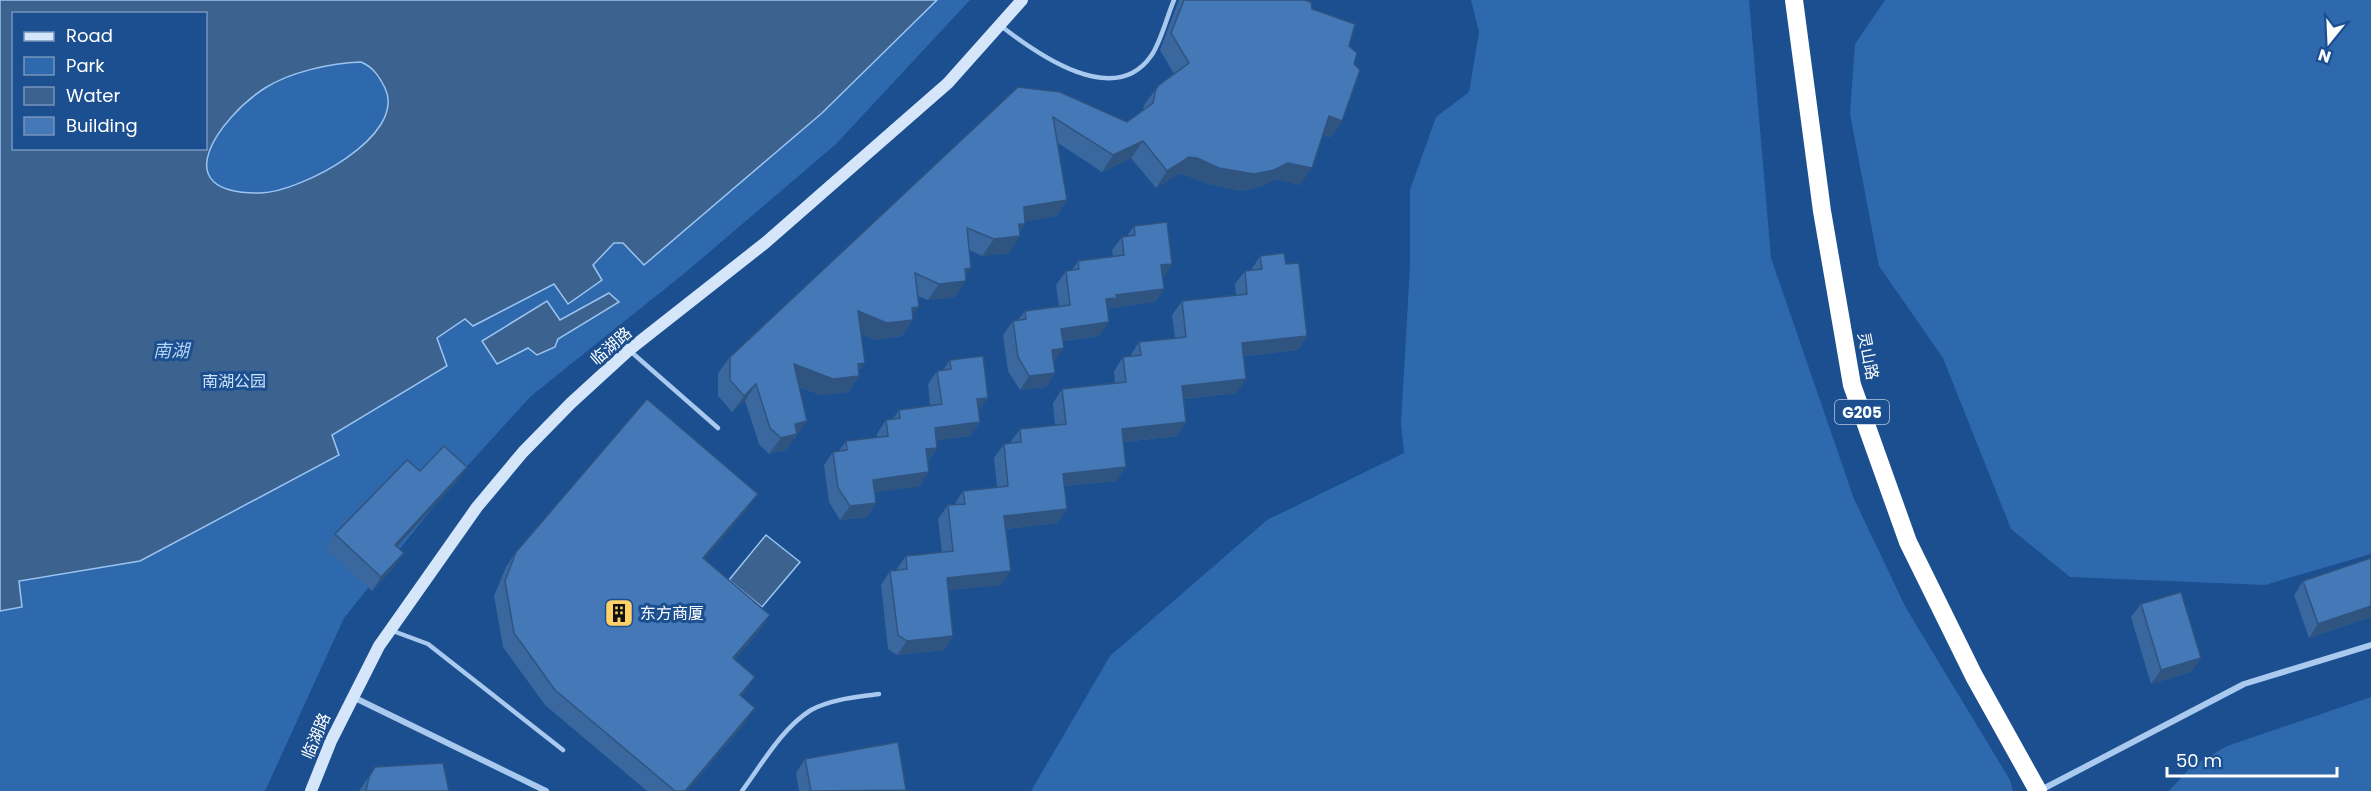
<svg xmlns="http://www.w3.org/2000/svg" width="2371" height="791" font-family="Poppins,'Noto Sans SC',sans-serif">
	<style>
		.green { fill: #2e69ad; fill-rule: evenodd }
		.water { fill: #3c6290; stroke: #9cc4f0; stroke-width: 1.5; fill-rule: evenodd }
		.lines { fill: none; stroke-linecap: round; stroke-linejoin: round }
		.lane { stroke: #a9c9ee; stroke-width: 4.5 }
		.street { stroke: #a9c9ee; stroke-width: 6 }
		.secondary { stroke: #d6e6fa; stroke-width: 12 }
		.highway { stroke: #fff; stroke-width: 18 }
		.wall { fill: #3a679d }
		.shaded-wall { fill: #305480 }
		.building { fill: #4478b7; stroke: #305480; stroke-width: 1.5 }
		.labels { text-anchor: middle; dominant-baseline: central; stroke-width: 6; stroke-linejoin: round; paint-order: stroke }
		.shield { fill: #1b4f8f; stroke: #bbcadd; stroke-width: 1.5 }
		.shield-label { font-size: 15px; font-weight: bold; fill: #fff }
		.street-label { font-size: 16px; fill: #fff; stroke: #1b4f8f }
		.park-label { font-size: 16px; fill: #cfe3fa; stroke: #1b4f8f }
		.poi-label { font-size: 16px; fill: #fff; stroke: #1b4f8f; text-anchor: start }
		.water-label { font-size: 18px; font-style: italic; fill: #b5d3f5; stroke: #1b4f8f }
	</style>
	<rect width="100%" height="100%" fill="#1b4f8f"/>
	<g class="green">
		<path d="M 0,0 L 970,0 L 836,144 L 686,272 L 531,396 L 460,474 L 344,618 L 265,791 L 0,791 ZM 14,14 L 206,14 L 206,148 L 14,148 Z"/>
		<polygon points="1471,0 1749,0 1771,258 1854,499 1906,608 2010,780 2013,791 1031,791 1110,656 1267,520 1404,453 1401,424 1410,266 1410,190 1436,117 1469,92 1479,32"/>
		<polygon points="1885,0 2371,0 2371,554 2265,585 2070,577 2011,529 1943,358 1879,266 1850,114 1855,44"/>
		<polygon points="2371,697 2371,791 2169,791 2191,767 2227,746"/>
	</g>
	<g class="water">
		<path d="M 0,0 L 937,0 L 822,113 L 644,265 L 623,243 L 614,243 L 593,265 L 602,280 L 568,304 L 554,284 L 473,326 L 465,319 L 437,338 L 447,366 L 332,435 L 339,455 L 140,561 L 19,581 L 22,607 L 0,611 ZM 14,14 L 206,14 L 206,148 L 14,148 ZM 361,62 C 373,67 379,76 385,88 C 408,136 300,192 261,193 C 162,195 220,117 265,88 C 290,72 331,63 361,62 Z"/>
		<polygon points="609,293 619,302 558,339 555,347 537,355 528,348 497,364 482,341 547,301 560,320"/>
		<polygon points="766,535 800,562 762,607 729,580"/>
	</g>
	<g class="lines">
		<g class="lane">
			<path d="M 1001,26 C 1037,54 1114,109 1151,56 C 1161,42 1167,16 1174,0"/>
			<polyline points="629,350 718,428"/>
			<polyline points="393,631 428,644 563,750"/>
			<path d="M 742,791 C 762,764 782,728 811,710 C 831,699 858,697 879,694"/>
		</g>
		<g class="street">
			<polyline points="353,697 546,791"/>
			<polyline points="2039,791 2244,684 2371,645"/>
		</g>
		<polyline class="secondary" points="311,791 331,741 379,646 477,507 523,452 571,403 629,350 765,243 948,83 1022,0"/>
		<polyline class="highway" points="1794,0 1822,211 1852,385 1908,542 1974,676 2038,791"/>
	</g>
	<g class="wall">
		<polygon points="1179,0 1304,0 1349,46 1354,64 1342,121 1331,137 1323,135 1300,185 1277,179 1262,186 1242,191 1208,184 1186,175 1178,174 1156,188 1131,158 1102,172 1058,143 1067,200 1056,216 1025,221 1025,224 1020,232 1020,236 1009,253 982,256 969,250 966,276 955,297 928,300 917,296 913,315 902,336 875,340 861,333 859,376 848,392 821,395 799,387 796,438 794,438 786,450 769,454 759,444 745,401 732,412 718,396 718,373 730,357 1018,87 1127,122 1143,110 1144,105 1159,85 1174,74 1160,50"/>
		<polygon points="1134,226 1172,264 1163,277 1164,289 1155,302 1110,308 1107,311 1099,336 1063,341 1054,362 1055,373 1046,387 1020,390 1008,371 1003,335 1013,321 1018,320 1025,311 1059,306 1056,285 1066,271 1072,270 1078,261 1113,256 1112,250 1122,237 1127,236"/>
		<polygon points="1260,256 1286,264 1307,336 1298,350 1244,356 1237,393 1184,399 1186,422 1177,436 1124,442 1117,481 1064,486 1067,509 1057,523 1006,529 1001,585 948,590 953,636 944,650 897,655 888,649 881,585 890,571 896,570 906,556 942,552 938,519 948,505 954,505 963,491 997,487 994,458 1004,444 1010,443 1020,429 1055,426 1053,403 1062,389 1115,383 1114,371 1123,357 1130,356 1139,342 1175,338 1172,315 1182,301 1236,295 1235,284 1245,271 1251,270"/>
		<polygon points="950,360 979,411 980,422 970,436 936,440 937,448 928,461 920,486 875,492 876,503 867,517 840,520 829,502 824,465 833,452 839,451 846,441 877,437 877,434 886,420 892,420 899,410 930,406 928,384 937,371 943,370"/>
		<polygon points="467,467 457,481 397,547 394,567 372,591 325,548 335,534 420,471"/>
		<polygon points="748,508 704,559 770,615 760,630 735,659 745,692 741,696 745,723 687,791 647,791 545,705 503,647 494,596 506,567 516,552"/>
		<polygon points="2371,558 2371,617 2309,638 2294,595 2303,581"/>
		<polygon points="2141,604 2201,658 2191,672 2151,684 2131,617"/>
		<polygon points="805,759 906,791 799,791 796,773"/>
		<polygon points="375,767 449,791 359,791"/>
	</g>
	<g class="shaded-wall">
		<polygon points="1329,116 1342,121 1331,137 1318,133"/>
		<polygon points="1143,141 1131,158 1102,172 1113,155"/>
		<polygon points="1189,157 1288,163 1312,168 1300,185 1277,179 1262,186 1242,191 1208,184 1186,175 1178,174 1156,188 1167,171"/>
		<polygon points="1067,200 1056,216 1012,224 1024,207"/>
		<polygon points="1019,224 1025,224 1016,237 1020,236 1009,253 982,256 994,239"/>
		<polygon points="1172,264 1163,278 1161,265"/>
		<polygon points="971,268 962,281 966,281 955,297 928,300 939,284 965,269"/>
		<polygon points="1164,289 1155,302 1110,308 1107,312 1106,299 1116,295"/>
		<polygon points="919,307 909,321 913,320 902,336 875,340 847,327 858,311"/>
		<polygon points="1109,322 1099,336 1051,342 1061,329"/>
		<polygon points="1307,336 1298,350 1233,357 1242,343"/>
		<polygon points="1064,348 1054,362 1052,350"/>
		<polygon points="865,363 855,376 859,376 848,392 821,395 782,380 794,364"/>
		<polygon points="1055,373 1046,387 1020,390 1029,376"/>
		<polygon points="1246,379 1237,393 1173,400 1182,386"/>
		<polygon points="756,384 745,401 732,412 744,396"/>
		<polygon points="988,398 978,412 977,399"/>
		<polygon points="807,421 786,450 769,454 781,438 795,424"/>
		<polygon points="980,422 970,436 925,442 935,428"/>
		<polygon points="1186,422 1177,436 1113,443 1122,429"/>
		<polygon points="937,448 927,461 926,449"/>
		<polygon points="467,467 457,481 386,559 395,545"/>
		<polygon points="1126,467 1117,481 1053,487 1063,474"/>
		<polygon points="929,472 920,486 864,494 873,480"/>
		<polygon points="758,494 748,508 693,573 703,558"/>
		<polygon points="876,503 867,517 840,520 850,506"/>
		<polygon points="1067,509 1057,523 995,530 1004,516"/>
		<polygon points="404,553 394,567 372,591 381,577"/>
		<polygon points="1011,571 1001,585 937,591 947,578"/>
		<polygon points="2371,606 2371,617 2309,638 2318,624"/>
		<polygon points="770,615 760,630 723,673 733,658"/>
		<polygon points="953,636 944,650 897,655 907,641"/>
		<polygon points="2201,658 2191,672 2151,684 2161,670"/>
		<polygon points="755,677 745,692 730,710 740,695"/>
		<polygon points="755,708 745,723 687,791 685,791"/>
	</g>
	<g class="building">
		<polygon points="1184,0 1304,0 1311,2 1312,9 1355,24 1349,46 1357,53 1354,64 1360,70 1342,121 1329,116 1312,168 1288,163 1274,170 1254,174 1219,168 1197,158 1189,157 1167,171 1143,141 1113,155 1053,117 1067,200 1024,207 1025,224 1019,224 1020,236 994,239 967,228 971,268 965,269 966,281 939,284 915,273 919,307 912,308 913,320 887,323 858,311 865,363 858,364 859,376 833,379 794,364 807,421 795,424 797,434 781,438 770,428 756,384 744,396 730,380 730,357 1018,87 1060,92 1127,122 1153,103 1156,89 1159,85 1189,63 1171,33"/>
		<polygon points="1167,222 1172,264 1161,265 1164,289 1116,295 1117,298 1106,299 1109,322 1061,329 1064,348 1052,350 1055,373 1029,376 1018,357 1013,321 1026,319 1025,311 1070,305 1066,271 1079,269 1078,261 1124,255 1122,237 1135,235 1134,226"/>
		<polygon points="1284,253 1286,264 1299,263 1307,336 1242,343 1246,379 1182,386 1186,422 1122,429 1126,467 1063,474 1067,509 1004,516 1011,571 947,578 953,636 907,641 898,635 890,571 907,569 906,556 953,551 948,505 965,504 963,491 1008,486 1004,444 1021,442 1020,429 1066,424 1062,389 1126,382 1123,357 1141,355 1139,342 1186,337 1182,301 1247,294 1245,271 1262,269 1260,256"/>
		<polygon points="983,356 988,398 977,399 980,422 935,428 937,448 926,449 929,472 873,480 876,503 850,506 838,488 833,452 847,450 846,441 888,436 886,420 900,418 899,410 942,404 937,371 951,369 950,360"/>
		<polygon points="647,399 758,494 703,558 770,615 733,658 755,677 740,695 755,708 685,791 675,791 555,690 514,633 505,581 516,552"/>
		<polygon points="444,446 467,467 395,545 404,553 381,577 335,534 407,460 420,471"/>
		<polygon points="2371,558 2371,606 2318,624 2303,581"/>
		<polygon points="2181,592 2201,658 2161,670 2141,604"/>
		<polygon points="898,742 906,790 811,791 805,759"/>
		<polygon points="443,763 449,791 366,791 369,777 375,767"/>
	</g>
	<defs>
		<g id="building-square" transform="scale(1.5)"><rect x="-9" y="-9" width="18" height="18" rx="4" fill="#ffd166" stroke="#1b4f8f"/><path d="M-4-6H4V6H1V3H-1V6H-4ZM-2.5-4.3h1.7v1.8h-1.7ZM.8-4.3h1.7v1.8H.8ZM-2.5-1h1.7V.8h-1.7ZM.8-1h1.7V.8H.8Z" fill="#111"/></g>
	</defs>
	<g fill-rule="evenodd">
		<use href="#building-square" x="619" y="613"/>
	</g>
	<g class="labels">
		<rect class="shield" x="1835" y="400" width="54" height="24" rx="4.5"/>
		<g class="shield-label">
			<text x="1862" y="412">G205</text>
		</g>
		<g class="street-label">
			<text transform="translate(611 346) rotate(-41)">临湖路</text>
			<text transform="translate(1868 356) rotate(79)">灵山路</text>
			<text transform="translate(316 736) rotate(-67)">临湖路</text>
		</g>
		<g class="park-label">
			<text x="234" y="381">南湖公园</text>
		</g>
		<g class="poi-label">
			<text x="640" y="613">东方商厦</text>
		</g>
		<g class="water-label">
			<text x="171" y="350">南湖</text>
		</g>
	</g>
	<rect x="12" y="12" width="195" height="138" fill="#1b4f8f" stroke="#7695bc" stroke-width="1.5"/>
	<rect x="24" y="32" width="30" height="9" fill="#d6e6fa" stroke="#7695bc" stroke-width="1.5"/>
	<text x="66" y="42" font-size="18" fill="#ffffff">Road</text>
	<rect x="24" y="57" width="30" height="18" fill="#2e69ad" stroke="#7695bc" stroke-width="1.5"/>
	<text x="66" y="72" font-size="18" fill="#ffffff">Park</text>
	<rect x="24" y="87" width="30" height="18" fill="#3c6290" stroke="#7695bc" stroke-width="1.5"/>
	<text x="66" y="102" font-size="18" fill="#ffffff">Water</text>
	<rect x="24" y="117" width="30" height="18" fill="#4478b7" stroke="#7695bc" stroke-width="1.5"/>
	<text x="66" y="132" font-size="18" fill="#ffffff">Building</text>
	<g transform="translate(2329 42) rotate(198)" stroke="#1b4f8f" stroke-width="4.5" paint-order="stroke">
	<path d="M0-4.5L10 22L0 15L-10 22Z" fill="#ffffff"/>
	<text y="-9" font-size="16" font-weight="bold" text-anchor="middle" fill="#ffffff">N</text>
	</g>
	<path d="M2167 767v9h170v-9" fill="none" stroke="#ffffff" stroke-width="3"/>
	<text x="2176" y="767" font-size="18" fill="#ffffff" stroke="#1b4f8f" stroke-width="4.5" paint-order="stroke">50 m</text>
</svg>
